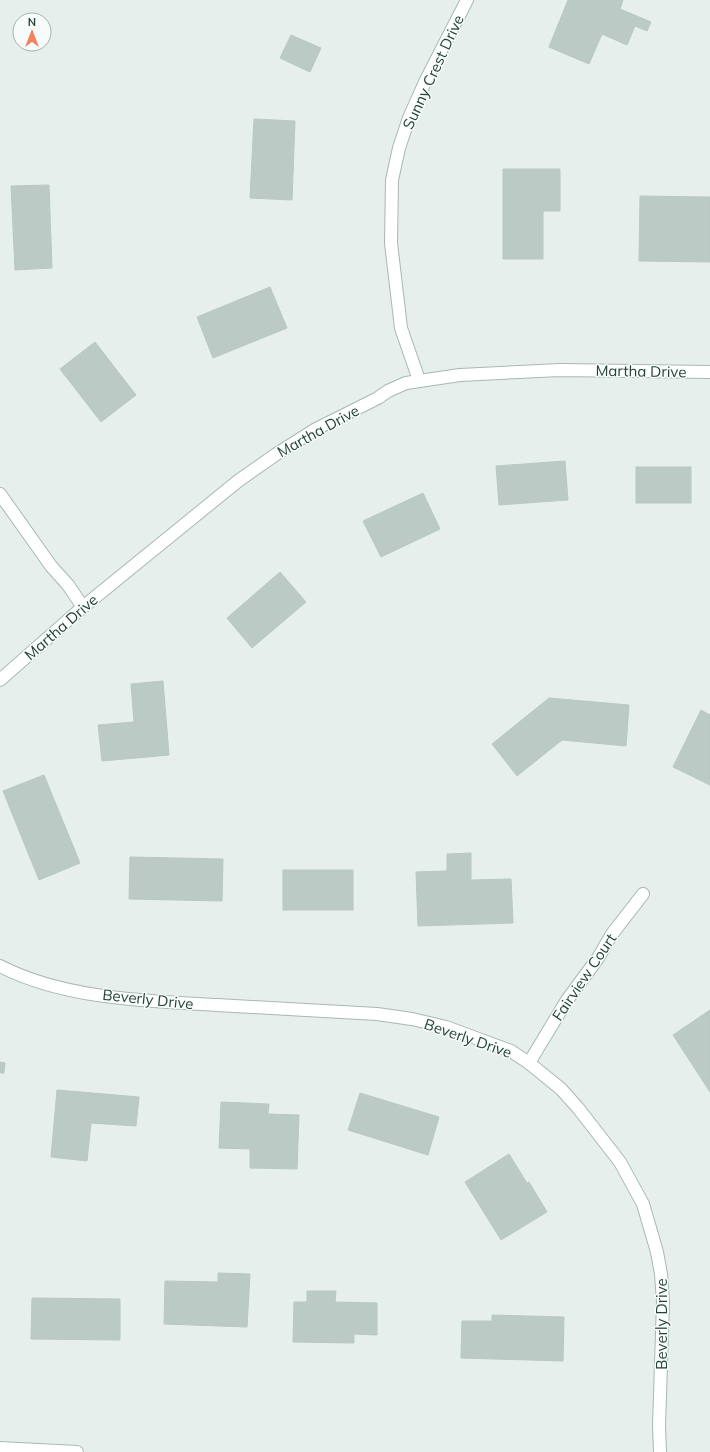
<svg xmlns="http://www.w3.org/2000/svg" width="710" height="1452" font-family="Mulish,sans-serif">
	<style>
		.building { fill: #bbcac4; stroke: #b8c9c2 }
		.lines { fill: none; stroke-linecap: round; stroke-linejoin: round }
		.street-casing { stroke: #a8b8b2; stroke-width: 14 }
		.secondary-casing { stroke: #a4bbb3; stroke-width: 14 }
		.street { stroke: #fff; stroke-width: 12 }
		.secondary { stroke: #fff; stroke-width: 12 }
		.labels { text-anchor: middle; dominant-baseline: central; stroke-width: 3; stroke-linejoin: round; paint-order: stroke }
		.street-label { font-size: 15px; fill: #24423a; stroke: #f7fbf9 }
	</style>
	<rect width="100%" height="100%" fill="#e6efeb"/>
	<g class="building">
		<polygon points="568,0 623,0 620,9 651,22 647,31 635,26 627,45 602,34 589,64 549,47"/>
		<polygon points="291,35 321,48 310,72 280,58"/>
		<polygon points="254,119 295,121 292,200 250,198"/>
		<polygon points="503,169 560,169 560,211 543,211 543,259 503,259"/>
		<polygon points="49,185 52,268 15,270 11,186"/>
		<polygon points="640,196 710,197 710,262 639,261"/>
		<polygon points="270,287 287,328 213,358 197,317"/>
		<polygon points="95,342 136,395 101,422 60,369"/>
		<polygon points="565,461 568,500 499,505 496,466"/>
		<rect x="636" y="467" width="55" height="36"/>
		<polygon points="423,493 440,529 381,557 363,521"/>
		<polygon points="280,572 306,602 252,648 227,618"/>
		<polygon points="163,681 169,755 102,761 98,725 134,722 131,684"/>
		<polygon points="549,698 629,705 626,746 562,740 517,776 492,744"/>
		<polygon points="701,710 710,715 710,785 673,767"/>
		<polygon points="44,775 80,863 39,880 3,791"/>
		<polygon points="471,853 471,880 511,879 513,923 418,926 416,872 447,871 447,854"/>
		<polygon points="130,857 223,859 222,901 129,899"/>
		<rect x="283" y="870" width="70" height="40"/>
		<polygon points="710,1010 710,1092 673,1035"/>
		<polygon points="0,1062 5,1063 4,1073 0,1073"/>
		<polygon points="57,1090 139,1097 136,1126 91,1123 87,1161 51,1157"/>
		<polygon points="360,1093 439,1117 428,1155 348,1130"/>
		<polygon points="221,1102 269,1104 268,1114 299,1115 297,1169 250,1168 250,1149 219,1148"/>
		<polygon points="509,1154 527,1183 529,1182 547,1212 501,1240 465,1182"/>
		<polygon points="218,1273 250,1274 247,1327 164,1324 165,1281 218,1282"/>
		<polygon points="307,1291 336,1291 335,1302 377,1303 377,1335 354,1334 354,1343 293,1342 294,1302 307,1302"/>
		<polygon points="32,1298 120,1299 120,1340 31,1339"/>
		<polygon points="492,1315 564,1317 563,1361 461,1358 462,1321 492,1321"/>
	</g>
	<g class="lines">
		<g class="street-casing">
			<g id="street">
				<polyline points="419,380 401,328 391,243 392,180 399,148 409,118 425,82 467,0"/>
				<polyline points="0,494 51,566 68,585 83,607"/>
				<polyline points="0,680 83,607 238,481 275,455 316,429 378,398 388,391 406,383 460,375 560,370 710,372"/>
				<path d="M 0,966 C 64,999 146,1001 217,1005 C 270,1008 324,1011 377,1014 L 412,1019 L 446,1027 L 511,1051 L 529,1063 L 561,1089 L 578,1108 L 620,1162 L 643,1204 L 657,1252 L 661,1274 L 663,1302 L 659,1426 L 660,1452"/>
				<polyline points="529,1063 567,1000 598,958 612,934 643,894"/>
			</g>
		</g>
		<g class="secondary-casing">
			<polyline id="secondary" points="0,1448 77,1452"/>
		</g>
		<use href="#street" class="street"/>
		<use href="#secondary" class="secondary"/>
	</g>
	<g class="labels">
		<g class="street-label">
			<text transform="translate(433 72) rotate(-65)">Sunny Crest Drive</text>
			<text transform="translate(641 371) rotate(1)">Martha Drive</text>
			<text transform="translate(318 431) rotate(-29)">Martha Drive</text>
			<text transform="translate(61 627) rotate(-41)">Martha Drive</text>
			<text transform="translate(584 977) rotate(-56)">Fairview Court</text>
			<text transform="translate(148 999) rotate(6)">Beverly Drive</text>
			<text transform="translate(468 1038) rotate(19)">Beverly Drive</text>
			<text transform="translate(661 1324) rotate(-90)">Beverly Drive</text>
		</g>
	</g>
	<g transform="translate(32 32)"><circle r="19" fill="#f7fbf9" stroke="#a3b1ad"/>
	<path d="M0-3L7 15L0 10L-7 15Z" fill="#f4845f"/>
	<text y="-6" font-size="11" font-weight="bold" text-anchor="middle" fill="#24423a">N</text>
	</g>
</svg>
